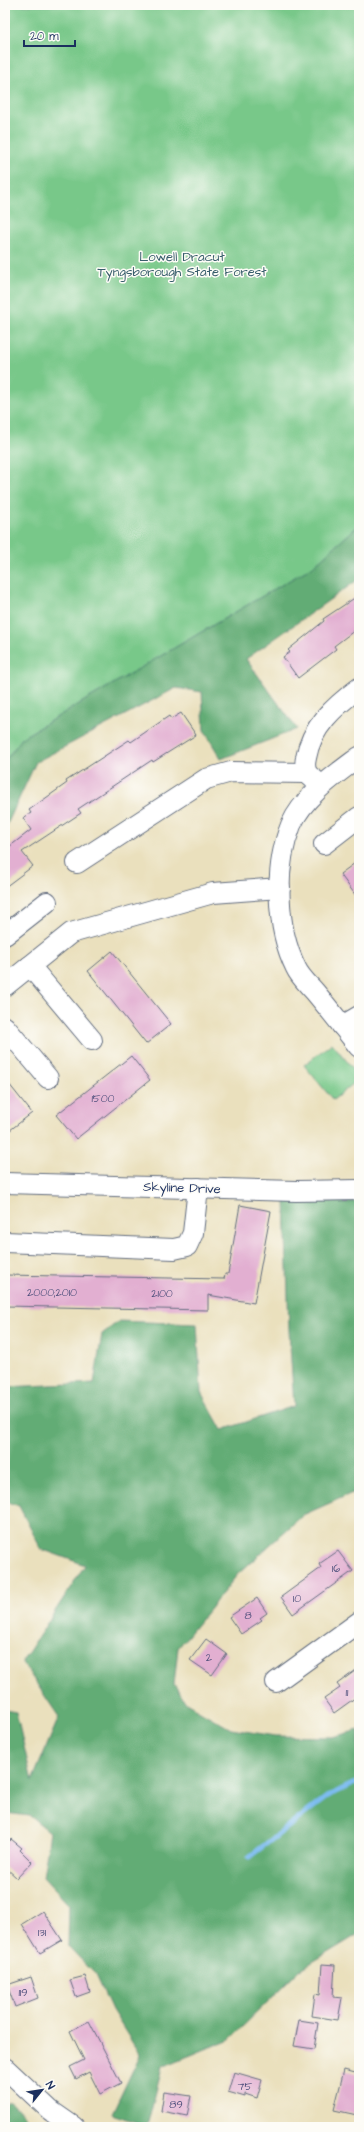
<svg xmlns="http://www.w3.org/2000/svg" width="364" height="2132" font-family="'Architects Daughter',sans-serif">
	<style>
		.green { fill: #78c889; stroke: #4a7c74 }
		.forest { fill: #62ac75; stroke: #3e6e6a }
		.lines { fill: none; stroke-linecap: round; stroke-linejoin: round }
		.stream { stroke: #7dbcf1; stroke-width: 5 }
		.building { fill: #e2afd1 }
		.minor-casing { stroke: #636d7f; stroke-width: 22 }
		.minor { stroke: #fff; stroke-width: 20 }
		.labels { text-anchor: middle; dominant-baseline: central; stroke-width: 3; stroke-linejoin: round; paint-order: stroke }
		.number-label { font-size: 11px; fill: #4d4f7b }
		.park-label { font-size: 13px; fill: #375d6b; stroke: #fdfcf7 }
		.street-label { font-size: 13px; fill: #1b2f5e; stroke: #fdfcf7 }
	</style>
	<rect width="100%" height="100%" fill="#fdfcf7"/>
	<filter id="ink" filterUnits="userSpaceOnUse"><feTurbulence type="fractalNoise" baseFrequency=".025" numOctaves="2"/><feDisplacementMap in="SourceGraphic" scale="8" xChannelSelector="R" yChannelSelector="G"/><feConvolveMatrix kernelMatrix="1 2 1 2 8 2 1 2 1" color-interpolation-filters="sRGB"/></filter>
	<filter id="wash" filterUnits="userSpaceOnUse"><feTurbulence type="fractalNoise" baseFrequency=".012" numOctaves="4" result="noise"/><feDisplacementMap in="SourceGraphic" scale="16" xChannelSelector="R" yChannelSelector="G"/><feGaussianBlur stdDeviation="0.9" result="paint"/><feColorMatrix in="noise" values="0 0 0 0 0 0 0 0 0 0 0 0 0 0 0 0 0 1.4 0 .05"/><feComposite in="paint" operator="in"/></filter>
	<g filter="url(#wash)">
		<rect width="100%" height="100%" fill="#eae0bd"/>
		<g class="green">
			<polygon points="5,5 359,5 359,525 312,567 23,737 5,761"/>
			<polygon points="332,1043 359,1076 359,1079 333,1100 304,1065"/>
		</g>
		<g class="forest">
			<polygon points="359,525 359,579 246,659 297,729 221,759 204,730 202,692 176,688 36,762 5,829 5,761 23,737 312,567"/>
			<polygon points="285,1201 359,1201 359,1490 303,1515 238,1574 178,1648 174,1684 186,1703 231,1729 276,1736 332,1737 359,1730 359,1931 357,1935 301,1969 230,2039 162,2067 147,2126 112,2114 140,2055 112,2010 96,1975 68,1946 69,1905 43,1877 50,1832 30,1816 5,1813 5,1710 16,1712 32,1781 59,1717 22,1662 85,1565 41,1549 19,1506 5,1501 5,1387 94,1383 102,1334 119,1321 197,1324 201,1392 222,1430 294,1406 289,1331"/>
			<polygon points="10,2101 27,2119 17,2127 5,2127 5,2105"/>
		</g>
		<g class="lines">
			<polyline class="stream" points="249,1857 328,1796 359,1781"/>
		</g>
		<g id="blocks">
			<g class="building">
				<polygon points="359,595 359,627 334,646 336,649 298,678 283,657 290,652 288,650 324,621 323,619"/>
				<polygon points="181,713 196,735 153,762 152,760 78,809 81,813 22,852 33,866 5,887 5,850 31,830 23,818 31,813 29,810 67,783 66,781 129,740 131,742 169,716 171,719"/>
				<polygon points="359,860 359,900 340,874"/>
				<polygon points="112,951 171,1024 146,1044 88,971"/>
				<polygon points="131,1056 150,1080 76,1139 56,1115"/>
				<polygon points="5,1079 32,1113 5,1134"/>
				<polygon points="240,1205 271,1211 254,1303 208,1295 208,1310 5,1306 5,1275 224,1279 225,1274 228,1274"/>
				<polygon points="338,1551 353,1571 293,1614 281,1597 321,1568 319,1564"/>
				<polygon points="257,1598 267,1613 260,1618 262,1620 241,1634 229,1617"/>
				<polygon points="206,1639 227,1654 212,1675 190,1660"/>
				<polygon points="359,1668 359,1695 334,1713 324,1699 340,1688 337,1684"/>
				<polygon points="5,1837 10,1841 11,1839 22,1848 20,1850 32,1862 17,1878 5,1867"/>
				<polygon points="43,1911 62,1940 40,1953 22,1924"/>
				<polygon points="322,1964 335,1965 333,1997 342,1998 338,2020 312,2016 315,1994 320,1995"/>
				<polygon points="85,1976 90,1992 76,1997 70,1980"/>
				<polygon points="31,1977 38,1998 15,2007 7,1985"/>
				<polygon points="299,2020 318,2023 314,2049 294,2046"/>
				<polygon points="89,2021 121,2083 100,2094 89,2072 76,2079 70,2067 84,2060 70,2031"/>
				<polygon points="344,2070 359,2074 359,2106 357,2115 334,2110"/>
				<polygon points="234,2072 262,2080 257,2098 245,2094 245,2097 228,2092"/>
				<polygon points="164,2092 191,2096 187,2116 161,2111"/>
			</g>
		</g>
	</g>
	<g filter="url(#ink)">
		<use href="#blocks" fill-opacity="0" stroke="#636d7f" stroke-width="1"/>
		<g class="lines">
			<g class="minor-casing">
				<g id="minor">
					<path d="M 359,757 C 335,775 303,797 291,825 C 274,867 276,928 296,968 C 300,977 309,985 315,992 C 330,1010 344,1028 359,1047"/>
					<path d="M 316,781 C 314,779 309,776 307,773 C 305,769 305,762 306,758 C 311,727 335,706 359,688"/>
					<polyline points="324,844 359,817"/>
					<polyline points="77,863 206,779 231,772 307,773"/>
					<polyline points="5,935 47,902"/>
					<polyline points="30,966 92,1040"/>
					<polyline points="5,986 71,933 213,893 280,888"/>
					<polyline points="342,1026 359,1016"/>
					<polyline points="5,1027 48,1078"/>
					<polyline points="5,1183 296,1191 359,1190"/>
					<polyline points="5,1242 174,1249 187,1246 193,1233 198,1188"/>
					<polyline points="276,1682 359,1622"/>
					<polyline points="5,2068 51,2111 74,2127"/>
				</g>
			</g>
			<use href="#minor" class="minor"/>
		</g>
	</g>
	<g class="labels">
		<g class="number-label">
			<text x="103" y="1098">1500</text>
			<text x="52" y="1292">2000;2010</text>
			<text x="162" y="1293">2100</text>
			<text x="336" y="1568">16</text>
			<text x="297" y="1598">10</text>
			<text x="248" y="1615">8</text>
			<text x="209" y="1657">2</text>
			<text x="347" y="1692">11</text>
			<text x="42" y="1932">131</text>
			<text x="23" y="1992">119</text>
			<text x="245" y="2086">75</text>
			<text x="176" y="2104">89</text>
		</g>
		<g class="park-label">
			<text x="182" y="257">Lowell Dracut<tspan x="182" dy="15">Tyngsborough State Forest</tspan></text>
		</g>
		<g class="street-label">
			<text transform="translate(182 1188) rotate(2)">Skyline Drive</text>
		</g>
	</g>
	<rect width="364" height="2132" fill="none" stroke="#fdfcf7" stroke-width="20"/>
	<g transform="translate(42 2090) rotate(60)" stroke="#fdfcf7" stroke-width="3" paint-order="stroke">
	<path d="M0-3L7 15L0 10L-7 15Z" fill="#1b2f5e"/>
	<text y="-6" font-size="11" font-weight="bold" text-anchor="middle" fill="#1b2f5e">N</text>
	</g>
	<path d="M24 40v6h51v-6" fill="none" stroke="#1b2f5e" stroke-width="2"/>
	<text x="30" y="40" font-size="12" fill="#1b2f5e" stroke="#fdfcf7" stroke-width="3" paint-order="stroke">20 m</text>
</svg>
